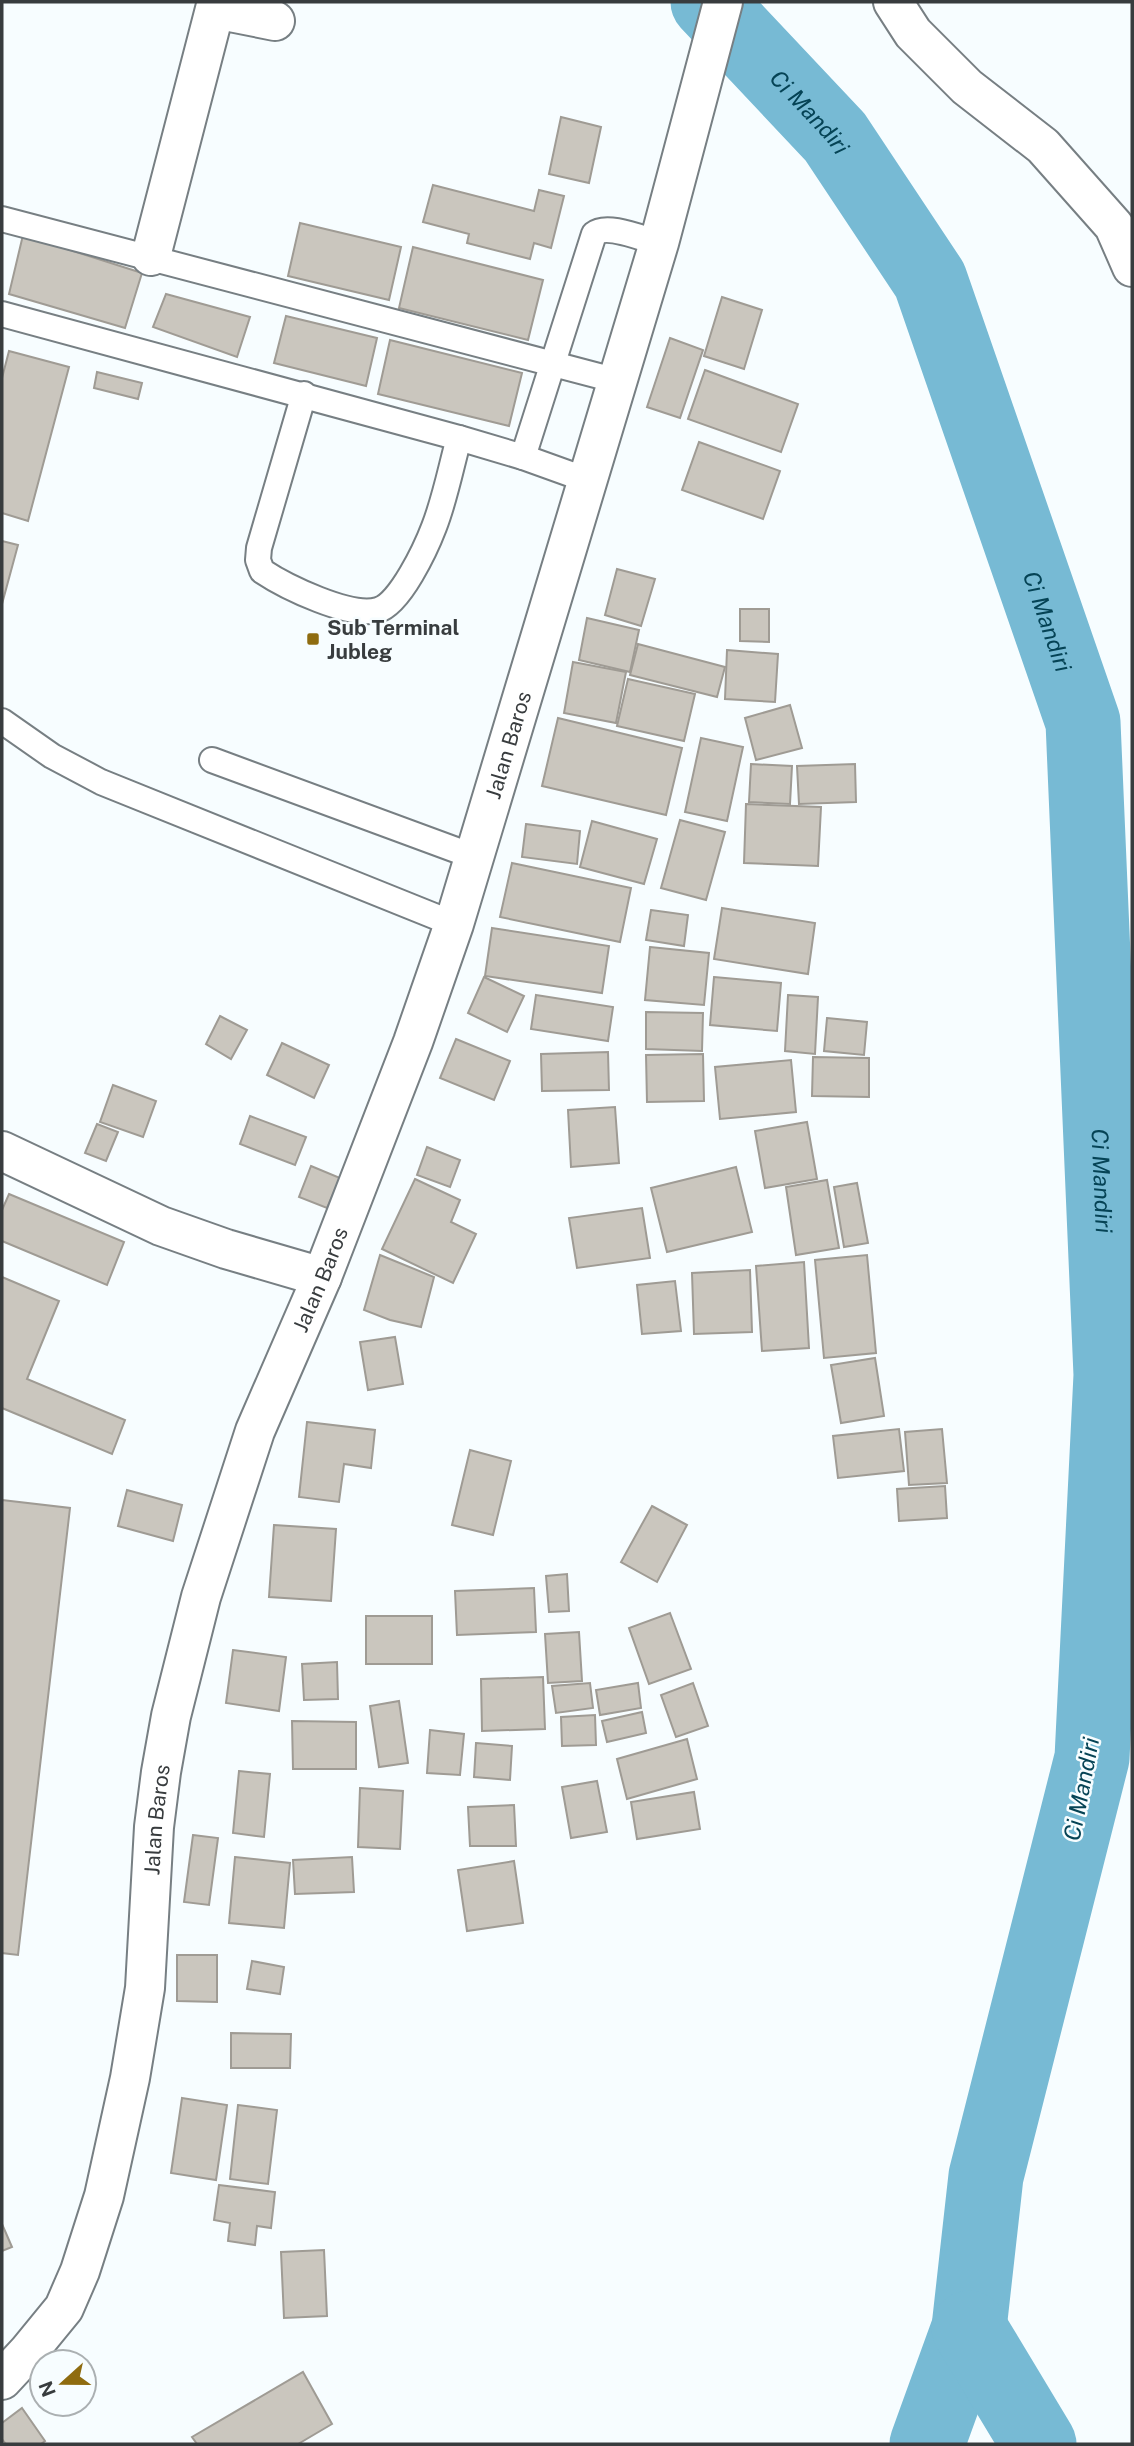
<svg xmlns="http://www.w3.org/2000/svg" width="1134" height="2446" font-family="'Public Sans',sans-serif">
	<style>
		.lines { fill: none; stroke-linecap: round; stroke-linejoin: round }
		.river { stroke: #77bad4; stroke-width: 75 }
		.building { fill: #cac6be; stroke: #9f9b94; stroke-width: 2 }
		.service-casing { stroke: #777f83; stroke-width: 28 }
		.minor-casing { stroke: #777f83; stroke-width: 42 }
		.primary-casing { stroke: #777f83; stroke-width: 42 }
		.service { stroke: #fff; stroke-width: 24 }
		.minor { stroke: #fff; stroke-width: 38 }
		.primary { stroke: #fff; stroke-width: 38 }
		.poi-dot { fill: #8f6c10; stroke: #f7fdff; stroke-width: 2.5 }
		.labels { text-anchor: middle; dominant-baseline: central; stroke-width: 5; stroke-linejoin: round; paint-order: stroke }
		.poi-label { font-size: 21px; font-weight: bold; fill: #383c3e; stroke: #f7fdff; text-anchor: start }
		.street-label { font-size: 21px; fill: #383c3e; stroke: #f7fdff }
		.water-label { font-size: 23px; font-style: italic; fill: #054355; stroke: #f7fdff }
	</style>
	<rect width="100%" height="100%" fill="#f7fdff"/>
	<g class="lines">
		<g class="river">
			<path id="s1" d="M 708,2 L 835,137 L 930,280 L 1083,722 L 1111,1375 L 1092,1758 L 986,2176 L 969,2328 L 927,2444"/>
			<polyline points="969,2328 1039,2444"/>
		</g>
	</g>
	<g class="building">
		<polygon points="561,117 601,127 589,183 549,174"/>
		<polygon points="433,185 534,211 539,190 564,196 551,248 534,243 530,259 467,243 469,234 423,222"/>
		<polygon points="300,223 401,247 389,300 288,276"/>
		<polygon points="23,235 142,273 125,328 9,294"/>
		<polygon points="413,247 543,280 528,340 399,308"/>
		<polygon points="166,294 250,317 237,357 153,327"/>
		<polygon points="722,297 762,310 744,369 704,356"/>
		<polygon points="286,316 377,338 366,386 274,363"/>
		<polygon points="670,338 703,350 680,418 647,407"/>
		<polygon points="390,340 522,373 509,426 378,394"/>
		<polygon points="9,351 69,367 28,521 2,513 2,378"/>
		<polygon points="705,370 798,404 781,452 688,419"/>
		<polygon points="97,372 142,383 138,399 94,388"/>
		<polygon points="699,442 780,471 763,519 682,490"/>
		<polygon points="2,541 18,545 2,604"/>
		<polygon points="617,569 655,579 641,626 605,615"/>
		<polygon points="740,609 769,609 769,642 740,641"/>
		<polygon points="587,618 639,630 630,672 579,660"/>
		<polygon points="638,644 725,667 717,697 630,675"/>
		<polygon points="727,650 778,654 775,702 725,699"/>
		<polygon points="573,662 626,672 616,723 564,713"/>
		<polygon points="628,679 695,694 684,741 617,726"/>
		<polygon points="790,705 802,748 756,760 745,718"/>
		<polygon points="558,718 682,748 666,815 542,786"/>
		<polygon points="701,738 743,747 727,821 685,812"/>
		<polygon points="751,764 792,766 790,804 749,802"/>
		<polygon points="855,764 856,802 799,804 797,766"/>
		<polygon points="746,804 821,807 818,866 744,863"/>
		<polygon points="680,820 725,832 706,900 661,888"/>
		<polygon points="592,821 657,839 644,884 580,867"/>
		<polygon points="526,824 580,831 577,864 522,857"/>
		<polygon points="512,863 631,888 620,942 500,917"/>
		<polygon points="722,908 815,923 808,974 714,959"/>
		<polygon points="651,910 688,915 684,946 646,940"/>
		<polygon points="492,928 609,946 602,993 485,976"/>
		<polygon points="650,947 709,953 704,1005 645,1000"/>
		<polygon points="484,977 524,996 507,1032 468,1013"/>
		<polygon points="714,977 781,983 777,1031 710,1025"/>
		<polygon points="536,995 613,1007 608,1041 531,1029"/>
		<polygon points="788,995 818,997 815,1054 785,1051"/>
		<polygon points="646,1012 703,1013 702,1051 646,1049"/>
		<polygon points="220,1016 247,1030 231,1059 206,1044"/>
		<polygon points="827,1018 867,1022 864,1055 824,1051"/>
		<polygon points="456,1039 510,1061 494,1100 440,1078"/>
		<polygon points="282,1043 329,1065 314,1098 267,1075"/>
		<polygon points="608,1052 609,1090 542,1091 541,1054"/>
		<polygon points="703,1054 704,1101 647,1102 646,1055"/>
		<polygon points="813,1057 869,1058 869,1097 812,1096"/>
		<polygon points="791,1060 796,1112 720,1119 715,1067"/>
		<polygon points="113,1085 156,1101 143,1137 100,1122"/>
		<polygon points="615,1107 619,1163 571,1167 568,1110"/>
		<polygon points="250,1116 306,1137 295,1165 240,1144"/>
		<polygon points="807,1122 817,1179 765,1188 755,1131"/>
		<polygon points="97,1124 118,1132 106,1161 85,1153"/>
		<polygon points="427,1147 460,1160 450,1187 417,1175"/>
		<polygon points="311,1166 340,1178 327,1208 299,1197"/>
		<polygon points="736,1167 752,1232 667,1252 651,1188"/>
		<polygon points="415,1179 460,1200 451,1222 476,1234 453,1283 382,1249"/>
		<polygon points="827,1180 839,1248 796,1255 786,1187"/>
		<polygon points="857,1183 868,1243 844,1247 834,1187"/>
		<polygon points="9,1194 124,1242 107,1285 2,1241 2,1210"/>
		<polygon points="642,1208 650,1258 577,1268 569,1218"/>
		<polygon points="380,1255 434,1277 421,1327 390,1320 364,1310"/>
		<polygon points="867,1255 876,1353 824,1358 815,1260"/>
		<polygon points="804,1262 809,1348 762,1351 756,1266"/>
		<polygon points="750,1270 752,1332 694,1334 692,1273"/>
		<polygon points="2,1277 59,1301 27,1379 125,1420 112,1454 2,1408"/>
		<polygon points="675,1281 681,1331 642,1334 637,1285"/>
		<polygon points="395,1337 403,1384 368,1390 360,1342"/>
		<polygon points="875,1358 884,1416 841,1423 831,1365"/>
		<polygon points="307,1422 375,1430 371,1468 344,1464 339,1502 299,1497"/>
		<polygon points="899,1429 904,1471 838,1478 833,1436"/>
		<polygon points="942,1429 947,1483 909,1485 905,1432"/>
		<polygon points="470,1450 511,1461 493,1535 452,1525"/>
		<polygon points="945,1486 947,1518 899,1521 897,1489"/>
		<polygon points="127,1490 182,1505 173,1541 118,1526"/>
		<polygon points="2,1500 70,1508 18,1955 2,1953"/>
		<polygon points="652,1506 687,1525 657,1582 621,1562"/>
		<polygon points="274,1525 336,1529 331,1601 269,1597"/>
		<polygon points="567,1574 569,1611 549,1612 546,1576"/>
		<polygon points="534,1588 536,1632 457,1635 455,1591"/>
		<polygon points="670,1613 691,1669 649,1684 629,1628"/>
		<rect x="366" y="1616" width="66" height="48"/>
		<polygon points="579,1632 582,1681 548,1683 545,1634"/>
		<polygon points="233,1650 286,1657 279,1711 226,1703"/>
		<polygon points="337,1662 338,1699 304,1700 302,1664"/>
		<polygon points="543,1677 545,1729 482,1731 481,1679"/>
		<polygon points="590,1683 593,1708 556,1713 552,1686"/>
		<polygon points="638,1683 641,1708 600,1715 596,1690"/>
		<polygon points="693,1683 708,1726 676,1737 661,1695"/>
		<polygon points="399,1701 408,1763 379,1767 370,1706"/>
		<polygon points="642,1712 646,1733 607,1742 602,1721"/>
		<polygon points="595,1715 596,1745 562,1746 561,1717"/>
		<polygon points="292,1721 356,1722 356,1769 293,1769"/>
		<polygon points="430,1730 464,1734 460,1775 427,1773"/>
		<polygon points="687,1739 697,1779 627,1799 617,1759"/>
		<polygon points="476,1743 512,1746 510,1780 474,1777"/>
		<polygon points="239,1771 270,1774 264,1837 233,1833"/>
		<polygon points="597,1781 607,1832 571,1838 562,1787"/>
		<polygon points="360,1788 403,1791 400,1849 358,1847"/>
		<polygon points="694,1792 700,1829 637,1839 631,1802"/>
		<polygon points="514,1805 516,1846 470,1846 468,1807"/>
		<polygon points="193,1835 218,1838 209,1905 184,1902"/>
		<polygon points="235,1857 290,1863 284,1928 229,1923"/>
		<polygon points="352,1857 354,1892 295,1894 293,1860"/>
		<polygon points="514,1861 523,1923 467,1931 458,1870"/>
		<polygon points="177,1955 217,1955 217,2002 177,2001"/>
		<polygon points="252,1961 284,1967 280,1994 247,1989"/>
		<polygon points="231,2033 291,2034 290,2068 231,2068"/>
		<polygon points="182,2098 227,2105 216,2180 171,2173"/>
		<polygon points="238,2105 277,2110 268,2184 230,2179"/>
		<polygon points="219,2185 275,2192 271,2228 257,2226 255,2245 228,2241 230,2223 214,2220"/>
		<polygon points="2,2224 12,2247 2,2251"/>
		<polygon points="324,2250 327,2316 284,2318 281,2252"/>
		<polygon points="303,2372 332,2424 298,2444 197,2444 192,2437"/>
		<polygon points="22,2408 45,2441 41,2444 6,2444 2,2439 2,2423"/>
	</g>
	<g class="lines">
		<g class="service-casing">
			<g id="service">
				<polyline points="2,219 618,381"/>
				<polyline points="2,314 459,438 523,457 587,480"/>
				<path d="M 304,394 L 259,548 L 258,560 L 262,571 C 286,587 350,618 378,610 C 400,604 426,548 434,527 C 445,499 451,467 459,438"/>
				<path d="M 523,457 L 594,234 C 607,223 643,239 659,243"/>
				<polyline points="2,721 52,756 101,782 454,924"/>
				<polyline points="212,760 475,857"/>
			</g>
		</g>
		<g class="minor-casing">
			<g id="minor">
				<polyline points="893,2 913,33 967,87 1043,146 1114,226 1132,267"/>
				<polyline points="151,256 215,9 275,21"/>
				<polyline points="2,1151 161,1226 226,1249 322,1277"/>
			</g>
		</g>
		<g class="primary-casing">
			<g id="primary">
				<path id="s2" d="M 2,2380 L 28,2352 L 64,2308 L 80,2271 L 104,2196 L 130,2078 L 145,1988 L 154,1827 L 161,1772 L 171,1716 L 201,1597 L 255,1431 L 322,1277 L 413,1042 L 454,924 L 659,243 L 723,2"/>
			</g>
		</g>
		<use href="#service" class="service"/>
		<use href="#minor" class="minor"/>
		<use href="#primary" class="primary"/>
	</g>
	<rect class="poi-dot" x="306" y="632" width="14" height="14" rx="3.5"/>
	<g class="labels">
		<g class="poi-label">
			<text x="327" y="627">Sub Terminal<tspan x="327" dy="24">Jubleg</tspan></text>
		</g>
		<g class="street-label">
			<text stroke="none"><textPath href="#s2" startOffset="1729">Jalan Baros</textPath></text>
			<text stroke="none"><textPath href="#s2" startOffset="1162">Jalan Baros</textPath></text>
			<text stroke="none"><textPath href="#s2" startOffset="595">Jalan Baros</textPath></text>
		</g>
		<g class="water-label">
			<text stroke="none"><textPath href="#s1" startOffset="150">Ci Mandiri</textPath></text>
			<text stroke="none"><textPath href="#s1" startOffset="718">Ci Mandiri</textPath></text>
			<text stroke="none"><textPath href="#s1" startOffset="1284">Ci Mandiri</textPath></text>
			<text transform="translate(1081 1789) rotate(-79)">Ci Mandiri</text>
		</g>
	</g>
	<rect width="1134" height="2446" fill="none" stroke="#383c3e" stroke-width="7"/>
	<g transform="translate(63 2383) rotate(249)"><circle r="33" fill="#f7fdff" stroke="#abb0b2" stroke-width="2"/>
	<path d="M0-5L12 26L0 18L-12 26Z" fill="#8f6c10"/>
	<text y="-10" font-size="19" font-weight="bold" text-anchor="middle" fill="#383c3e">N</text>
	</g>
</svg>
